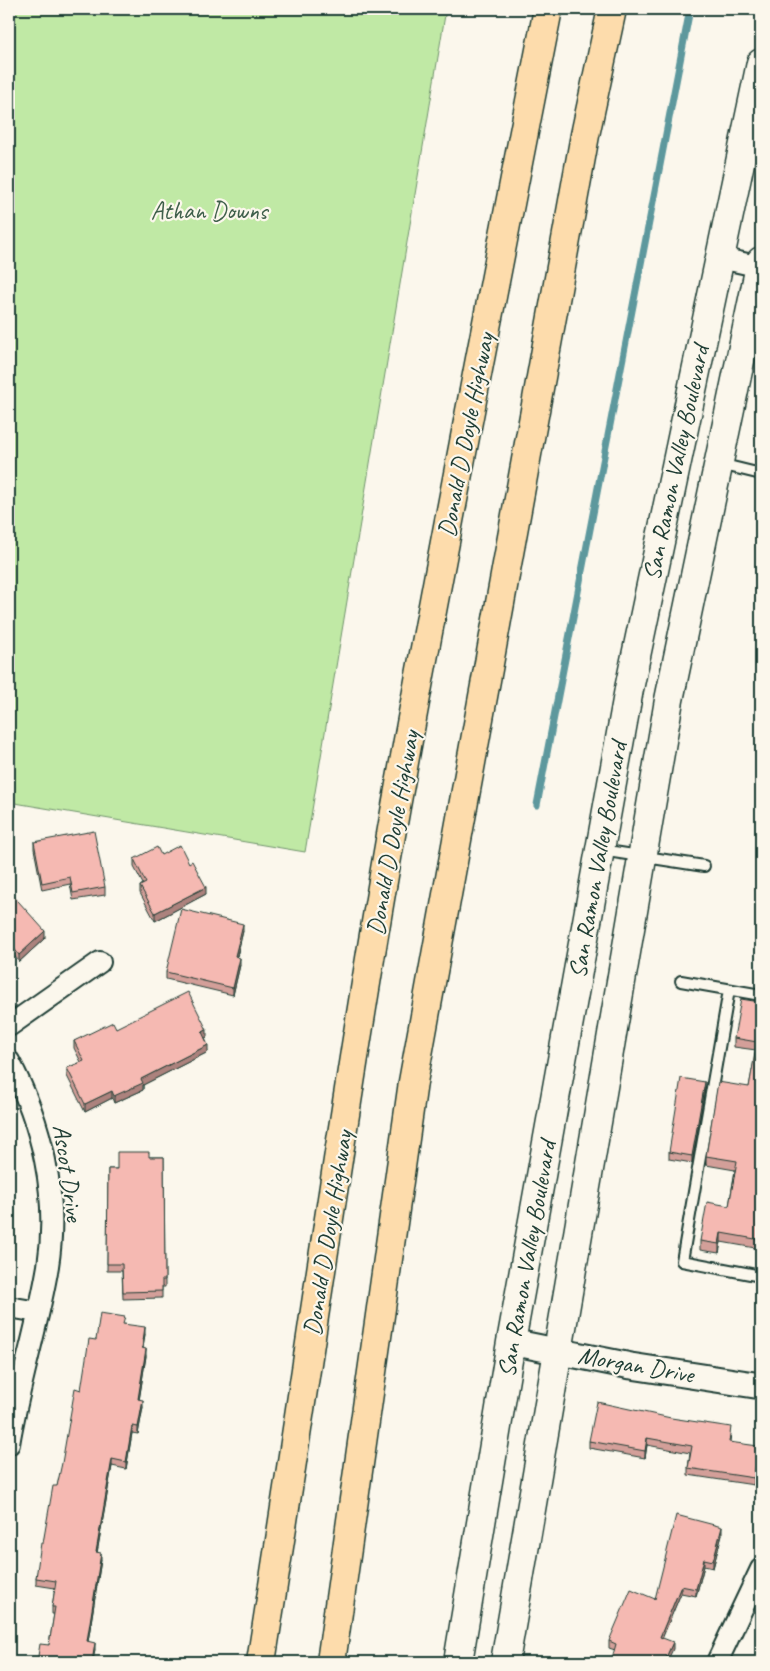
<svg xmlns="http://www.w3.org/2000/svg" width="770" height="1671" font-family="Caveat,sans-serif">
	<style>
		.green { fill: #c0e9a5; stroke: #70936c }
		.lines { fill: none; stroke-linecap: round; stroke-linejoin: round }
		.stream { stroke: #5d989d; stroke-width: 7 }
		.service-casing { stroke: #1f3d34; stroke-width: 14 }
		.minor-casing { stroke: #1f3d34; stroke-width: 24 }
		.tertiary-casing { stroke: #1f3d34; stroke-width: 29 }
		.secondary-casing { stroke: #1f3d34; stroke-width: 31 }
		.motorway-casing { stroke: #1f3d34; stroke-width: 31 }
		.service { stroke: #fbf7ec; stroke-width: 10 }
		.minor { stroke: #fbf7ec; stroke-width: 20 }
		.tertiary { stroke: #fbf7ec; stroke-width: 25 }
		.secondary { stroke: #fbf7ec; stroke-width: 28 }
		.motorway { stroke: #fddcac; stroke-width: 28 }
		.wall { fill: #d39f99; stroke: #1f3d34 }
		.shaded-wall { fill: #ac827d; stroke: #1f3d34 }
		.building { fill: #f5b9b2; stroke: #1f3d34 }
		.labels { text-anchor: middle; dominant-baseline: central; stroke-width: 4.5; stroke-linejoin: round; paint-order: stroke }
		.park-label { font-size: 25px; fill: #3f5f4b; stroke: #fbf7ec }
		.street-label { font-size: 25px; fill: #1f3d34; stroke: #fbf7ec }
	</style>
	<rect width="100%" height="100%" fill="#fbf7ec"/>
	<filter id="ink" filterUnits="userSpaceOnUse"><feTurbulence type="fractalNoise" baseFrequency=".02" numOctaves="2"/><feDisplacementMap in="SourceGraphic" scale="10" xChannelSelector="R" yChannelSelector="G"/><feConvolveMatrix kernelMatrix="1 2 1 2 8 2 1 2 1" color-interpolation-filters="sRGB"/></filter>
	<g filter="url(#ink)">
		<polygon class="green" points="9,9 446,9 305,852 9,802"/>
		<g class="lines">
			<polyline class="stream" points="537,805 690,9"/>
			<g class="service-casing">
				<g id="service">
					<polyline points="720,464 761,474"/>
					<polyline points="601,850 704,866"/>
					<polyline points="681,981 761,995"/>
					<polyline points="729,990 682,1261 761,1276"/>
				</g>
			</g>
			<g class="minor-casing">
				<g id="minor">
					<polyline points="720,258 761,267"/>
					<polyline points="9,1026 100,962"/>
					<path d="M 9,1061 C 42,1122 59,1196 48,1266 C 38,1326 19,1384 9,1444"/>
					<polyline points="9,1307 38,1312"/>
					<polyline points="717,1662 761,1569"/>
				</g>
			</g>
			<g class="tertiary-casing">
				<polyline id="tertiary" points="511,1342 631,1366 761,1386"/>
			</g>
			<g class="secondary-casing">
				<g id="secondary">
					<polyline points="458,1662 511,1342 629,689 761,63"/>
					<polyline points="505,1662 669,700 761,261"/>
				</g>
			</g>
			<g class="motorway-casing">
				<g id="motorway">
					<path d="M 261,1662 C 306,1379 345,1095 395,812 C 443,544 496,276 548,9"/>
					<polyline points="331,1662 413,1082 585,135 612,9"/>
				</g>
			</g>
			<use href="#service" class="service"/>
			<use href="#minor" class="minor"/>
			<use href="#tertiary" class="tertiary"/>
			<use href="#secondary" class="secondary"/>
			<use href="#motorway" class="motorway"/>
		</g>
		<g class="wall">
			<polygon points="761,767 761,790 758,781 758,768"/>
			<polygon points="34,842 105,887 105,895 73,900 70,884 42,890 34,849"/>
			<polygon points="161,855 189,863 206,894 155,921 140,893 140,886 143,884 134,867 134,859"/>
			<polygon points="9,891 45,938 19,962 13,954 9,958"/>
			<polygon points="243,931 237,957 240,965 233,995 166,979 166,972"/>
			<polygon points="760,1011 759,1016 761,1017 761,1249 721,1242 719,1253 700,1250 700,1241 729,1206 735,1170 706,1165 706,1156 749,1087 756,1050 734,1047 734,1038"/>
			<polygon points="116,1028 207,1037 205,1038 208,1052 143,1085 143,1090 114,1103 112,1098 85,1112 67,1076 67,1068 81,1062 74,1048 74,1041"/>
			<polygon points="705,1089 692,1163 669,1159 669,1152"/>
			<polygon points="149,1157 164,1157 165,1287 162,1287 162,1298 123,1299 122,1271 107,1271 108,1169 117,1169"/>
			<rect x="9" y="1182" width="2" height="66"/>
			<polygon points="125,1324 145,1334 143,1348 146,1356 139,1400 143,1407 138,1434 132,1433 126,1469 112,1466 97,1552 101,1560 88,1641 95,1650 49,1645 54,1614 52,1614 52,1607 55,1588 36,1585 36,1578 43,1543 81,1390 96,1340"/>
			<polygon points="731,1434 730,1442 758,1453 754,1485 688,1475 688,1468 690,1453 647,1445 645,1458 589,1448 589,1441"/>
			<polygon points="722,1534 713,1568 704,1566 696,1596 681,1593 662,1638 673,1649 615,1650 609,1648 609,1641 655,1599"/>
		</g>
		<g class="shaded-wall">
			<polygon points="206,887 206,894 155,921 155,913"/>
			<polygon points="243,924 243,931 235,963 235,956"/>
			<polygon points="45,931 45,938 19,962 19,955"/>
			<polygon points="13,947 13,954 9,958 9,951"/>
			<polygon points="240,958 240,965 233,995 233,988"/>
			<polygon points="760,1002 760,1011 757,1025 757,1016"/>
			<polygon points="207,1030 207,1037 202,1040 202,1032"/>
			<polygon points="208,1045 208,1052 143,1085 143,1090 114,1103 114,1096 141,1079"/>
			<polygon points="705,1082 705,1089 692,1163 692,1156"/>
			<polygon points="112,1091 112,1098 85,1112 85,1104"/>
			<polygon points="721,1233 721,1242 719,1253 719,1244"/>
			<polygon points="145,1327 145,1334 142,1355 142,1348"/>
			<polygon points="146,1349 146,1356 138,1407 138,1399"/>
			<polygon points="143,1400 143,1407 138,1434 138,1427"/>
			<polygon points="132,1426 132,1433 126,1469 126,1462"/>
			<polygon points="647,1438 647,1445 645,1458 645,1451"/>
			<polygon points="758,1446 758,1453 754,1485 754,1478"/>
			<polygon points="112,1459 112,1466 96,1559 96,1552"/>
			<polygon points="722,1527 722,1534 713,1568 713,1561"/>
			<polygon points="101,1553 101,1560 87,1648 87,1641"/>
			<polygon points="704,1559 704,1566 696,1596 696,1589"/>
			<polygon points="681,1586 681,1593 660,1644 660,1637"/>
			<polygon points="673,1642 673,1649 667,1662 664,1662"/>
			<polygon points="95,1643 95,1650 93,1662 92,1662"/>
		</g>
		<g class="building">
			<polygon points="761,767 761,777 758,768"/>
			<polygon points="94,831 105,887 73,893 70,877 42,883 34,842"/>
			<polygon points="180,845 189,863 192,861 206,887 155,913 140,886 146,883 134,859 157,847 161,855"/>
			<polygon points="9,891 45,931 19,955 13,947 9,951"/>
			<polygon points="181,909 243,924 235,956 240,958 233,988 166,972"/>
			<polygon points="188,992 207,1030 202,1032 208,1045 141,1079 143,1083 114,1096 112,1091 85,1104 67,1068 84,1061 74,1041 113,1022 116,1028"/>
			<polygon points="741,999 760,1002 757,1016 761,1017 761,1240 721,1233 719,1244 700,1241 707,1202 729,1206 737,1161 706,1156 718,1082 749,1087 757,1042 734,1038"/>
			<polygon points="681,1078 705,1082 692,1156 669,1152"/>
			<polygon points="117,1152 149,1152 149,1157 164,1157 165,1280 162,1280 162,1291 123,1292 122,1264 107,1264 108,1169 117,1169"/>
			<rect x="9" y="1182" width="2" height="56"/>
			<polygon points="100,1313 125,1317 123,1324 145,1327 142,1348 146,1349 138,1399 143,1400 138,1427 132,1426 126,1462 112,1459 96,1552 101,1553 87,1641 95,1643 92,1662 37,1662 40,1644 49,1645 55,1607 52,1607 56,1581 36,1578 41,1543 43,1543 53,1486 57,1486 62,1463 75,1388 81,1390 89,1339 96,1340"/>
			<polygon points="597,1402 671,1418 731,1427 729,1442 758,1446 754,1478 688,1468 692,1446 647,1438 645,1451 589,1441"/>
			<polygon points="676,1515 722,1527 713,1561 704,1559 696,1589 681,1586 660,1637 673,1642 664,1662 611,1662 616,1644 609,1641 631,1589 655,1599"/>
		</g>
	</g>
	<g class="labels">
		<g class="park-label">
			<text x="209" y="211">Athan Downs</text>
		</g>
		<g class="street-label">
			<text transform="translate(466 435) rotate(-79)">Donald D Doyle Highway</text>
			<text transform="translate(676 463) rotate(-78)">San Ramon Valley Boulevard</text>
			<text transform="translate(393 833) rotate(-80)">Donald D Doyle Highway</text>
			<text transform="translate(598 860) rotate(-80)">San Ramon Valley Boulevard</text>
			<text transform="translate(68 1173) rotate(82)">Ascot Drive</text>
			<text transform="translate(328 1233) rotate(-81)">Donald D Doyle Highway</text>
			<text transform="translate(527 1259) rotate(-80)">San Ramon Valley Boulevard</text>
			<text transform="translate(636 1365) rotate(10)">Morgan Drive</text>
		</g>
	</g>
	<rect width="770" height="1671" fill="none" stroke="#fbf7ec" stroke-width="30"/>
	<rect x="15" y="15" width="740" height="1641" fill="none" stroke="#1f3d34" stroke-width="2" filter="url(#ink)"/>
</svg>
